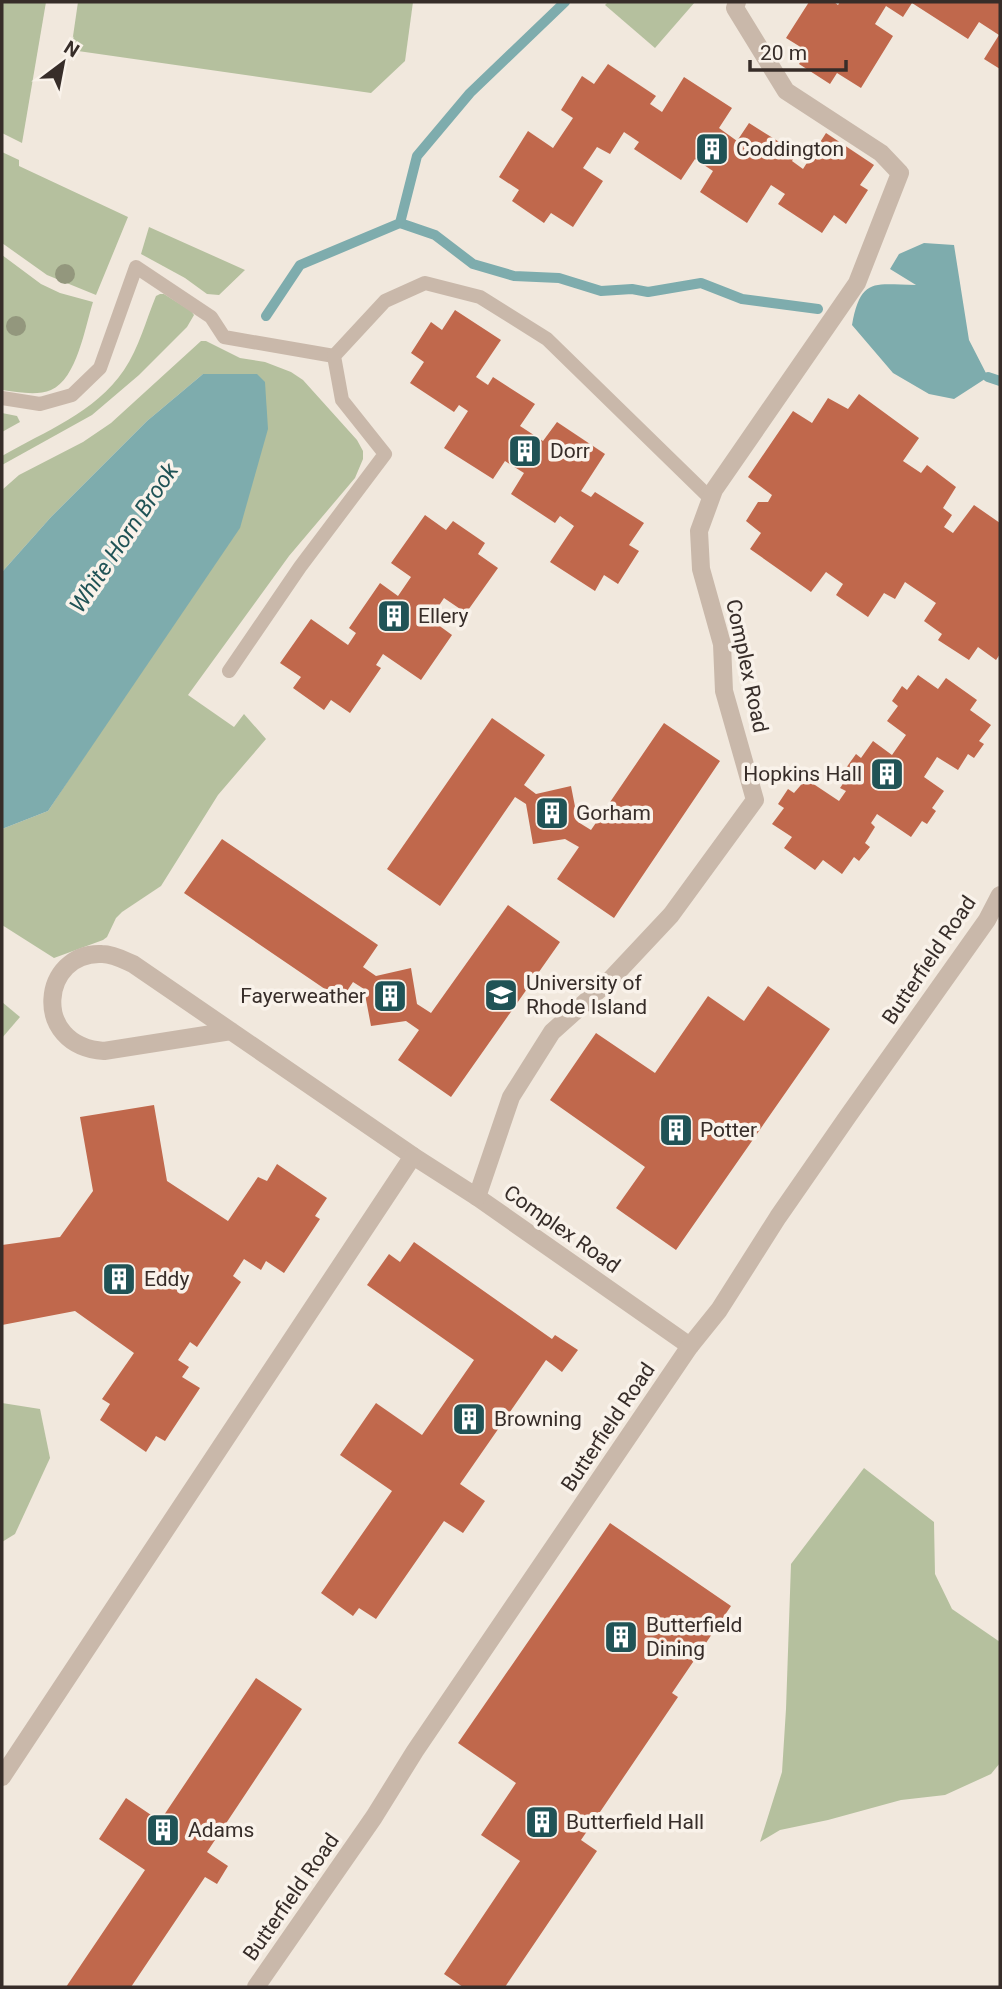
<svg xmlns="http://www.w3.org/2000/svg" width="1002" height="1989" font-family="Roboto,sans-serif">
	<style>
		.green { fill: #b5c09e }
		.water { fill: #7eacad }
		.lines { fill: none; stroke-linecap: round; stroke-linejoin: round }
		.stream { stroke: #7eacad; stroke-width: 10 }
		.building { fill: #c0684c }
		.service { stroke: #c9b8aa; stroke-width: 14 }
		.minor { stroke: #c9b8aa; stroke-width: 18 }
		.tree { fill: #93977d }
		.labels { text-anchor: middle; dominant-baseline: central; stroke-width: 7; stroke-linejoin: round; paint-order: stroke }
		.poi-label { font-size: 21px; fill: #372d29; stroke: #f9f2ea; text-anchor: start }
		.street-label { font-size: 21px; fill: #372d29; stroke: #f9f2ea }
		.water-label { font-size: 23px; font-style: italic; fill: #205356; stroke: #f9f2ea }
	</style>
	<rect width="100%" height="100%" fill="#f1e8dd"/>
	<g class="green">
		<polygon points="2,2 46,2 22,143 2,133"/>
		<polygon points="78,2 413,2 405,61 371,93 71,50"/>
		<polygon points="608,2 695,2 655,48 605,5"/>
		<polygon points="2,152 19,160 19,166 128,217 96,295 47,275 2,243"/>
		<polygon points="149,227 245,270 219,295 207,294 185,278 141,254"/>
		<path d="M 2,255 L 41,284 L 60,293 L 93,302 C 85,327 77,379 51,390 C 37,396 17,392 2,390 Z"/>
		<path d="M 160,294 L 164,294 L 191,311 L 194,315 L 187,327 L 139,375 L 92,415 L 2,465 L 2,456 C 45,431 95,413 124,370 C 139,348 146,320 156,296 Z"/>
		<polygon points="201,341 206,341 240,358 265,362 291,372 303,380 357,440 363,451 363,459 355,478 289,556 188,695 234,727 244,714 266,739 218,795 161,886 122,912 116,918 107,937 103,940 54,958 2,925 2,829 48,811 119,704 203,374 147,421 51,517 2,572 2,490 19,475 83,442 111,423"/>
		<polygon points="2,413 17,416 20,422 2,432"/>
		<polygon points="2,1002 20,1017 2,1038"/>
		<polygon points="2,1403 40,1409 50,1458 15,1534 2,1542"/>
		<polygon points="864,1468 934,1522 935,1574 952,1609 1000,1642 1000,1763 991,1774 945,1795 901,1800 828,1820 780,1830 760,1842 782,1772 786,1709 791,1564"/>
	</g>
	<g class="water">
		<path d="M 924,243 L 954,245 L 969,340 L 988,377 L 954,399 L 929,394 L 893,373 L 852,325 C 861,276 875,285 916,285 L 890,269 L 899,254 Z"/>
		<polygon points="203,374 257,374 265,382 268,429 240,528 48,811 2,829 2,572 51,517 147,421"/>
	</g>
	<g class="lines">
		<g class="stream">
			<polyline points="400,223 435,235 473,264 514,276 559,278 601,291 632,289 648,292 701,283 742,299 818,309"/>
			<polyline points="266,316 300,265 400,223 417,156 470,93 565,2"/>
			<polyline points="988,377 1000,381"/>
		</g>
	</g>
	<g class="building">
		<polygon points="809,2 834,2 838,5 840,2 1000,2 1000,69 984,59 999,35 979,22 968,39 912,3 903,17 886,6 875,24 893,36 861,88 837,73 830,84 799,64 807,51 786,38"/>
		<polygon points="608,64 656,96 650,104 662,112 684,77 732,108 719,128 737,141 749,123 797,153 792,161 803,169 826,133 874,165 860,185 868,190 846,224 834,215 822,233 778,204 785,194 771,185 747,223 700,192 713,171 695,159 681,180 634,149 639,142 624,132 610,154 597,147 583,168 603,181 573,227 551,213 544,223 512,201 519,190 499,177 528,131 553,148 573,118 561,110 582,76 594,84"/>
		<polygon points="455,310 501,340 476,377 488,385 493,377 535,404 520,426 543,441 557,422 605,454 581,491 591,497 595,492 644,523 629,545 639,551 618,584 604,575 595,591 550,562 574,526 560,516 555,523 511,494 524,473 505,461 493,479 444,448 468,411 459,405 454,412 410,383 424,362 411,353 431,322 442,330"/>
		<polygon points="859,394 919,438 903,461 921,473 927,465 956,487 943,508 952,515 944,527 953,533 974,505 1000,523 1000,654 996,660 978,647 969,660 938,640 942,634 924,621 936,603 905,582 895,599 884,593 868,617 836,595 843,584 826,572 811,592 750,549 761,533 746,521 758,502 768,502 772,495 748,477 793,411 812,423 828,398 848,409"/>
		<polygon points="425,515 446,530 453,521 485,543 478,554 498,568 466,613 444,598 430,619 452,635 421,680 383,654 376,665 381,668 350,713 331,700 324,710 293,688 301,677 280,663 311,619 348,645 356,633 349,628 380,583 398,596 411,577 391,563"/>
		<polygon points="918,675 938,689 946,678 977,700 970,710 991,725 979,741 984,744 974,758 968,754 958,770 937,757 924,777 944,791 932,808 936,811 927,824 922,821 911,837 877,814 871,823 875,827 865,843 870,847 859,861 854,857 842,874 823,860 815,870 784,848 792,837 772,824 784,808 778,804 788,789 794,793 806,779 839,801 846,791 840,788 851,772 846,768 856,754 861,758 873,741 892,755 906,735 887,721 898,706 892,701 902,686 907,690"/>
		<polygon points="492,718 545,755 524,785 536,794 571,786 578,822 591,830 664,723 720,761 614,918 557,879 579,847 565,839 533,844 526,804 515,797 440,906 387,869"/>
		<polygon points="222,839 378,945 363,967 376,976 411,968 417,1004 431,1013 508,905 560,942 451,1097 398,1060 419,1030 406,1021 371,1026 364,989 353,982 341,1000 184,893"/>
		<polygon points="768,986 830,1029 676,1250 616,1208 645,1167 550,1100 596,1033 655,1073 708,996 744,1021"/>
		<polygon points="154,1105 167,1181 228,1221 258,1177 267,1181 277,1164 327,1198 315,1216 320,1219 284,1273 266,1261 261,1270 244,1259 233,1276 241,1282 197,1347 190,1342 178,1360 189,1367 182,1377 200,1388 165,1441 156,1436 146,1452 100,1420 110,1404 102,1399 134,1353 75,1311 2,1325 2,1245 60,1237 93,1191 80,1117"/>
		<polygon points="414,1242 552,1339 555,1335 578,1350 562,1372 546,1360 460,1484 485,1501 463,1533 444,1521 376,1619 359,1608 353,1616 321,1593 392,1491 340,1455 376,1403 422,1435 474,1360 367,1285 389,1254 400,1262"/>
		<polygon points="610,1523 731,1606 672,1693 678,1697 581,1840 597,1851 505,1987 463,1987 444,1974 520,1861 481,1835 516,1783 458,1743"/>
		<polygon points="256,1678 302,1709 207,1852 228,1866 217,1884 205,1877 131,1987 66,1987 145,1870 99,1839 126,1798 160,1821"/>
	</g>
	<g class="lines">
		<g class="service">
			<polyline points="2,398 40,404 72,395 100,368 136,267 211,317 224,337 334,356"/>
			<polyline points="229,671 300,567 385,454 342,400 334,356 385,301 425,283 480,297 547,339 711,499"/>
		</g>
		<g class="minor">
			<path d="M 231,1031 L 104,1051 C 30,1046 41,951 102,954 C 113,954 124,960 133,964 L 413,1156 L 477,1197 L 690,1346"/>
			<polyline points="477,1197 511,1097 552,1032 610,980 671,915 755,800 724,691 722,644 701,569 699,531 714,490 857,283 900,173 881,153 786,91 735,8 737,2"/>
			<polyline points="2,1777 413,1156"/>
			<polyline points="256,1987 374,1817 415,1751 690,1346 719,1310 778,1217 848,1116 987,920 1000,895"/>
		</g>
	</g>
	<g class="tree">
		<circle cx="65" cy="274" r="10"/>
		<circle cx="16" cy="326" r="10"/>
	</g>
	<defs>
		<g id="building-square" transform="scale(1.75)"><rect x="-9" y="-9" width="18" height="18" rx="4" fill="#205356" stroke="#f9f2ea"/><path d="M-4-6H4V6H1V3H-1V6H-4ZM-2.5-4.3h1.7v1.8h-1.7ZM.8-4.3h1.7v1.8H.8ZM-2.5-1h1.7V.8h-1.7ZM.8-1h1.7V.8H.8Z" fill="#fff"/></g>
		<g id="university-square" transform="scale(1.75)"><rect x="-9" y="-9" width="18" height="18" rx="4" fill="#205356" stroke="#f9f2ea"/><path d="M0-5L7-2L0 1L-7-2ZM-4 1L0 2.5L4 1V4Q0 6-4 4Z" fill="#fff"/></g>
	</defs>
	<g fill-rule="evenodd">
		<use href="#building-square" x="712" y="149"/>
		<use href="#building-square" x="525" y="451"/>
		<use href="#building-square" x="394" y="616"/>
		<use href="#building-square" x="887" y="774"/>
		<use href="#building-square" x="552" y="813"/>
		<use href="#university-square" x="501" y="995"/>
		<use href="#building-square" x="390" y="996"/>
		<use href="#building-square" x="676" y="1130"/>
		<use href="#building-square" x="119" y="1279"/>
		<use href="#building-square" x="469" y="1419"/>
		<use href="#building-square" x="621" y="1637"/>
		<use href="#building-square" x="542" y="1822"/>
		<use href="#building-square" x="163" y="1830"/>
	</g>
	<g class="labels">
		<g class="poi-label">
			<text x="736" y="149">Coddington</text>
			<text x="550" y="451">Dorr</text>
			<text x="418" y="616">Ellery</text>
			<text x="862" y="774" text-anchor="end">Hopkins Hall</text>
			<text x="576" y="813">Gorham</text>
			<text x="526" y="983">University of<tspan x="526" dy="24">Rhode Island</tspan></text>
			<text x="366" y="996" text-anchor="end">Fayerweather</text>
			<text x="700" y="1130">Potter</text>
			<text x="144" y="1279">Eddy</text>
			<text x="494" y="1419">Browning</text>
			<text x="646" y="1625">Butterfield<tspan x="646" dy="24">Dining</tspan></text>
			<text x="566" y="1822">Butterfield Hall</text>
			<text x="188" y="1830">Adams</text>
		</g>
		<g class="street-label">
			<text transform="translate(747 666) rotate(78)">Complex Road</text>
			<text transform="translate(929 960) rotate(-56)">Butterfield Road</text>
			<text transform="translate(562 1229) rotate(35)">Complex Road</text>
			<text transform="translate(608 1427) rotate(-56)">Butterfield Road</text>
			<text transform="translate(291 1897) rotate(-55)">Butterfield Road</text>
		</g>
		<g class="water-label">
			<text transform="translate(124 538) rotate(-56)">White Horn Brook</text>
		</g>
	</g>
	<rect width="1002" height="1989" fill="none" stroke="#372d29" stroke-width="7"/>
	<g transform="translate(63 63) rotate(32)" stroke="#f9f2ea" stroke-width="5" paint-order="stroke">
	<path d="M0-5L12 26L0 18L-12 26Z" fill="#372d29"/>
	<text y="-10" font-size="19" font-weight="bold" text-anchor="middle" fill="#372d29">N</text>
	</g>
	<path d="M750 60v10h96v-10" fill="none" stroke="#372d29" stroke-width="3.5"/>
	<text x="760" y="60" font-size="21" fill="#372d29" stroke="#f9f2ea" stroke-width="5" paint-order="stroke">20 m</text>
</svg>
